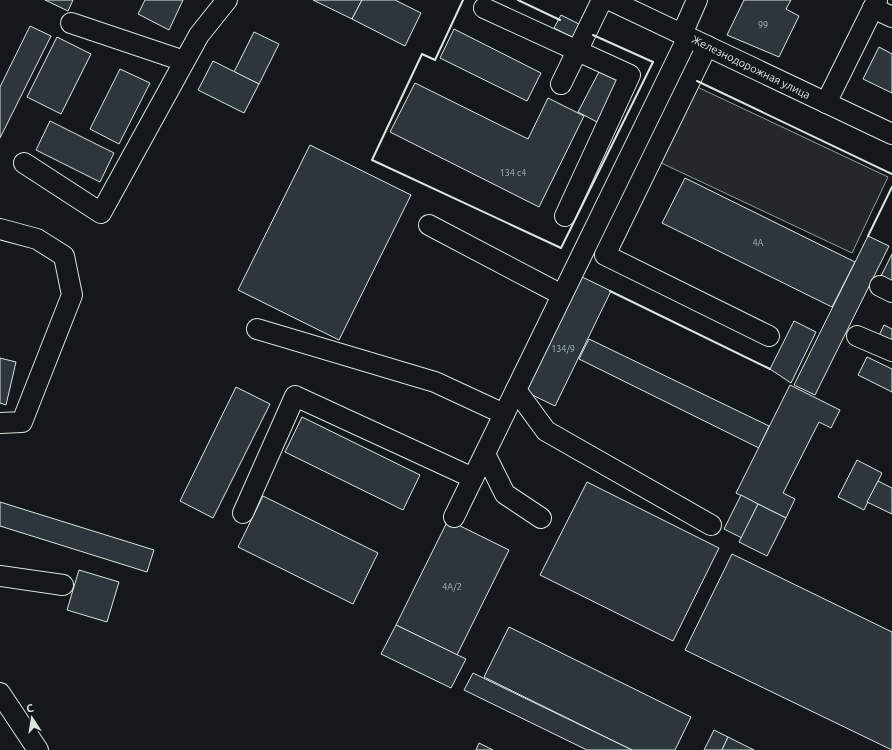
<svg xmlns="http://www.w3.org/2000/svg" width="892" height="750" font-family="Ubuntu,sans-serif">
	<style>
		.parking { fill: #24282b; stroke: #939e99 }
		.building { fill: #2c363c; stroke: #d8e6dc }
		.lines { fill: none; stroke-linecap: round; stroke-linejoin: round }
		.minor-casing { stroke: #d8e6dc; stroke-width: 22 }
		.minor { stroke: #14181c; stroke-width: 20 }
		.wall { stroke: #d8e6dc; stroke-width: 2 }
		.labels { text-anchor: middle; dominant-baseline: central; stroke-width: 3; stroke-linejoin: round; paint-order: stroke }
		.number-label { font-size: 9px; fill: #adbab4 }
		.street-label { font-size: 11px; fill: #d8e6dc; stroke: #14181c }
	</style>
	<rect width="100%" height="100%" fill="#14181c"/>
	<polygon class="parking" points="674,76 888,177 852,253 638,152"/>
	<g class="building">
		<polygon points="45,0 73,0 68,11"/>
		<polygon points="145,0 183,0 169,30 138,14"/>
		<polygon points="313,0 362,0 352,19"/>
		<polygon points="362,0 395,0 421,13 405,46 352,19"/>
		<polygon points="744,0 791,0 786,9 799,16 779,57 727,35"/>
		<polygon points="561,15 581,25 574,38 554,28"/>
		<polygon points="30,26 51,36 0,138 0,87"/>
		<polygon points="454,29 541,73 527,101 440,58"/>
		<polygon points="254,32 279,44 259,84 234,72"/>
		<polygon points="57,37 91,54 61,114 27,97"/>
		<polygon points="879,47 892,54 892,93 863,79"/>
		<polygon points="213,61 259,84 244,113 198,90"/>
		<polygon points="601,68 620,77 597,122 578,112"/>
		<polygon points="120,69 150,83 119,144 90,129"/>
		<polygon points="415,83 528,139 548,98 584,116 539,207 390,132"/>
		<polygon points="50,121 114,153 100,182 36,150"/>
		<polygon points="310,145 411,195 339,340 238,290"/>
		<polygon points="685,178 855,262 832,307 662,223"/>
		<polygon points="868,236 889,246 815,395 794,385"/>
		<polygon points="892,254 892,284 880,278"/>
		<polygon points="578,275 611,291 555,406 522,390"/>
		<polygon points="794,321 816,332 791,383 770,369"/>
		<polygon points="884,325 892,329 892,350 876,342"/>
		<polygon points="589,339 769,426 759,448 579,359"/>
		<polygon points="867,357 892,369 892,392 858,375"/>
		<polygon points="0,358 16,362 6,405 0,403"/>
		<polygon points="790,385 840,410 831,428 819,422 783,493 795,499 786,518 736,493"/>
		<polygon points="236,387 270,404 213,518 180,501"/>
		<polygon points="302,417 420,475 403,510 285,452"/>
		<polygon points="857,460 882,473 864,510 838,497"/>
		<polygon points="878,481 892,488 892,514 867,502"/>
		<polygon points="587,482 719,548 673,641 540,575"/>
		<polygon points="741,495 758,504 742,538 724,529"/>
		<polygon points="263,496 378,553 353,604 238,547"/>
		<polygon points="0,502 154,550 147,572 0,526"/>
		<polygon points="758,504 786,518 767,556 739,542"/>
		<polygon points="448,520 509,550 457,655 396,625"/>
		<polygon points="732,554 892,632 892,750 685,650"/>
		<polygon points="79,570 119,582 107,622 67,610"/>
		<polygon points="396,625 466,659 451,688 381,654"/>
		<polygon points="509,627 691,717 675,750 632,750 484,677"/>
		<polygon points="473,673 632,750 587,750 464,690"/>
		<polygon points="714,730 728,737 722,750 704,750"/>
		<polygon points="728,737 754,750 722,750"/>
		<polygon points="479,743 493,750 476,750"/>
	</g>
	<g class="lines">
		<g class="minor-casing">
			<g id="minor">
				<polyline points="610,0 892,134"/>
				<polyline points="484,8 630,75 565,216"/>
				<polyline points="873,8 892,17"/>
				<polyline points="71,23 184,61"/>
				<polyline points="682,34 697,0"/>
				<polyline points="707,46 605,255 769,336"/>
				<polyline points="561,84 602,0"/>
				<polyline points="826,103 877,0"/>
				<polyline points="24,163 101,213 199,35 227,0"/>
				<polyline points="429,225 562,295"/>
				<polyline points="0,229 37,239 64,256 72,295 22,422 0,423"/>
				<polyline points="880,286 892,292"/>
				<polyline points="257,329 435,382 504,414"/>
				<polyline points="857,336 892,351"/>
				<polyline points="516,390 546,431 711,525"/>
				<polyline points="485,454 505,494 541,518"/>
				<polyline points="243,513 295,396 473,478"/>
				<polyline points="454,517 688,37"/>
				<polyline points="0,576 63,585"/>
				<polyline points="0,693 38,750"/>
			</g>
		</g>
		<use href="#minor" class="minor"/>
		<g class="wall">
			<polyline points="463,0 435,60 422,54 372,160 561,248 653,62 593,35"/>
			<polyline points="518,0 560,20"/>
			<polyline points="697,81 892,174"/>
			<polyline points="868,236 892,187"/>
			<polyline points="610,291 770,369"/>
		</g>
	</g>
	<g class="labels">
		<g class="number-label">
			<text x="763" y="25">99</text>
			<text x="513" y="173">134 с4</text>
			<text x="758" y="243">4А</text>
			<text x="563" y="349">134/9</text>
			<text x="452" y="587">4А/2</text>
		</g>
		<g class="street-label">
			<text transform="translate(751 67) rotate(26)">Железнодорожная улица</text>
		</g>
	</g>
	<g transform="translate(32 718) rotate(348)" stroke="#14181c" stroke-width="3" paint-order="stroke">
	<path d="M0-3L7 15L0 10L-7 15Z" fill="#d8e6dc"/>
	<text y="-6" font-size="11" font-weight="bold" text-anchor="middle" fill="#d8e6dc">С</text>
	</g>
</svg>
